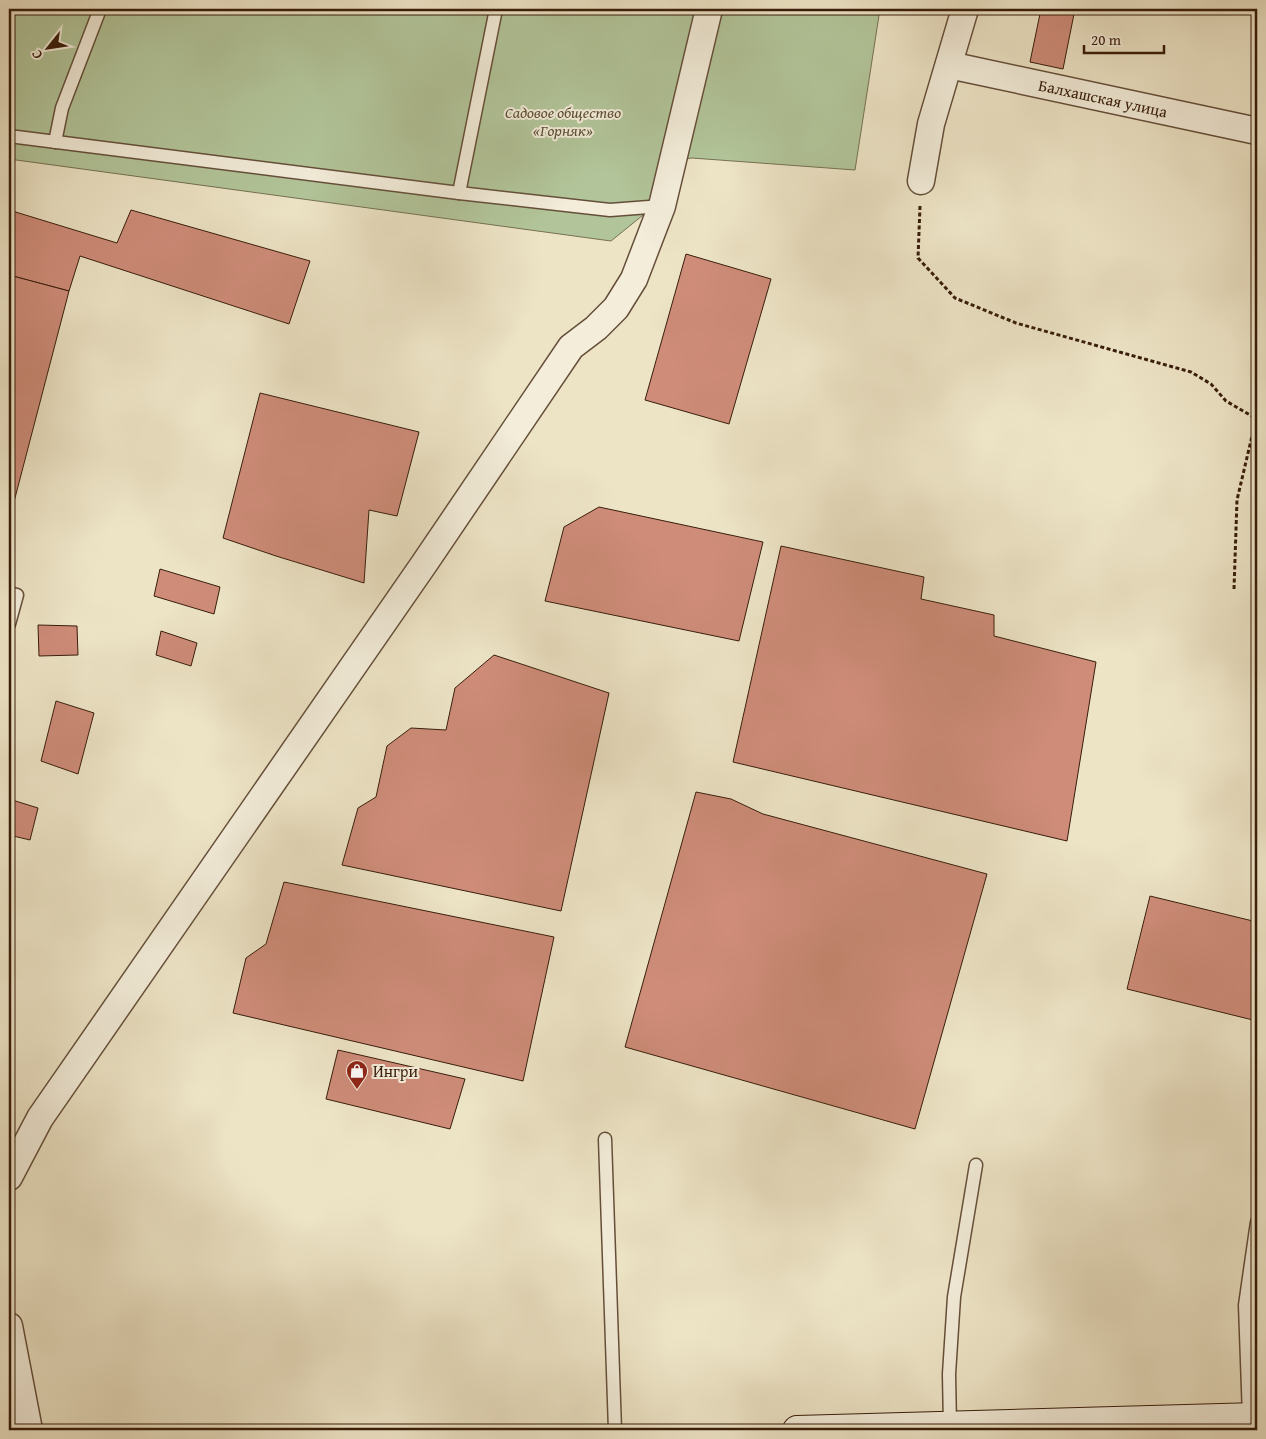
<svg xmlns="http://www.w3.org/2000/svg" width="1266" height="1439" font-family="'Gentium Book Plus',serif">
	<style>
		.green { fill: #b2c59a; stroke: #757152 }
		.building { fill: #ce8c79; stroke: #381d0b }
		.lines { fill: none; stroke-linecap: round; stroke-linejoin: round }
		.lane-casing { stroke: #654f3a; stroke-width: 15 }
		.street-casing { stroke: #654f3a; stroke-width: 29 }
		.secondary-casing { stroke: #381d0b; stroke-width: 30 }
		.path { stroke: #381d0b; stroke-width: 3; stroke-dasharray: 4 2.5; stroke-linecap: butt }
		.lane { stroke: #f3edda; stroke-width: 12 }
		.street { stroke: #f3edda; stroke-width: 26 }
		.secondary { stroke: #f3edda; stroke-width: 28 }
		.labels { text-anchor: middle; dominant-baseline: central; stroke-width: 4; stroke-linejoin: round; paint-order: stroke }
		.street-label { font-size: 16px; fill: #381d0b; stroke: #f3edda }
		.park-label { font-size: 16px; font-style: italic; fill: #5d4f36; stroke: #f3edda }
		.poi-label { font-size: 16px; fill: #381d0b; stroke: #f3edda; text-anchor: start }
	</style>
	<rect width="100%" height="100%" fill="#ede4c6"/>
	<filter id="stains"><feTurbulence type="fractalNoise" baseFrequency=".004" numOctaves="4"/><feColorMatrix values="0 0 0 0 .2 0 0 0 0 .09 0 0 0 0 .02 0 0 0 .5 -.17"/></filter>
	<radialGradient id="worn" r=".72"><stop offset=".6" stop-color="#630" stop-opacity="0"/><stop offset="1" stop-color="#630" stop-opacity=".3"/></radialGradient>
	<polygon class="green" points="9,9 880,9 855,170 692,158 670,161 653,207 611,241 9,159"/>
	<g class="building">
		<polygon points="1041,9 1075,9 1063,69 1030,62"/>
		<polygon points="9,210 117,243 131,210 310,261 289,324 80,256 69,291 9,275"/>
		<polygon points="686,254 771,279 729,424 645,400"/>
		<polygon points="9,275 69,291 9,521"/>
		<polygon points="260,393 419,432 397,516 369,510 364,583 276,556 223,538"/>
		<polygon points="599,507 763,542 739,641 545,601 564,527"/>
		<polygon points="781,546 924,577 921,599 994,615 994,636 1096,662 1067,841 733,762"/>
		<polygon points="160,569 220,587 214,614 154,596"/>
		<polygon points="38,625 77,626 78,655 39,656"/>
		<polygon points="161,631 197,643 191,666 156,655"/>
		<polygon points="494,655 609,693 561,911 342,865 358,808 376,797 387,746 411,728 446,730 455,688"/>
		<polygon points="56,701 94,713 78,774 41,761"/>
		<polygon points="696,792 731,799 763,814 987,874 915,1129 625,1047"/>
		<polygon points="9,799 38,808 30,840 9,835"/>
		<polygon points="284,882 554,937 523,1081 233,1013 246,958 266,944"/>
		<polygon points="1150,896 1257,922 1257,1021 1127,989"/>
		<polygon points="338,1050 465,1079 450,1129 326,1099"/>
	</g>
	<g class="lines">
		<g class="lane-casing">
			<g id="lane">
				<polyline points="9,136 459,193 610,210 662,206"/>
				<polyline points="55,142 62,108 100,9"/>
				<polyline points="459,193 496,9"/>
				<polyline points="9,593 17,595 9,624"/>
				<polyline points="605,1139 615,1430"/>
				<polyline points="1249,1417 1245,1305 1257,1222"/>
				<polyline points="950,1426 949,1374 954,1297 976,1165"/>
			</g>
		</g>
		<g class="street-casing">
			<g id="street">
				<polyline points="949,65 1257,131"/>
				<polyline points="921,181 931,124 965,9"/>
				<polyline points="9,1177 40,1118 424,564 571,347 596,328 616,308 634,279 662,206 709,9"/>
				<polyline points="9,1326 29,1430"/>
			</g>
		</g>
		<g class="secondary-casing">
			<polyline id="secondary" points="797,1430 1257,1417"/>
		</g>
		<g class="path">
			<polyline points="920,206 918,258 955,298 1016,323 1191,372 1211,384 1226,401 1257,419"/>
			<polyline points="1234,589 1237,500 1256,419"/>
		</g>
		<use href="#lane" class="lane"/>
		<use href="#street" class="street"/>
		<use href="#secondary" class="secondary"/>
	</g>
	<defs>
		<g id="shop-pin" transform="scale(1.125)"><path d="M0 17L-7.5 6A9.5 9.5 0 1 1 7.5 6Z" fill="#8f2418" stroke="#f3edda"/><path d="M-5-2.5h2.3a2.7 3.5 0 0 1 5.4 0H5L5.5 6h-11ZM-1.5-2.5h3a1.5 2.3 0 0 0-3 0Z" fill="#fff"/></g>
	</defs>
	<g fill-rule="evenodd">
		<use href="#shop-pin" x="357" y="1071"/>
	</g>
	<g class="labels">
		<g class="street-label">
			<text transform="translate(1103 98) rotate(12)">Балхашская улица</text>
		</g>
		<g class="park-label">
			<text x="563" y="112">Садовое общество<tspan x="563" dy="18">«Горняк»</tspan></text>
		</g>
		<g class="poi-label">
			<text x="373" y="1071">Ингри</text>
		</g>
	</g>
	<rect width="1266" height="1439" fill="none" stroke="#ede4c6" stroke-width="30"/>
	<rect x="10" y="10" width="1246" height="1419" fill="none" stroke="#381d0b" stroke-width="2.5"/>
	<rect x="15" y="15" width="1236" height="1409" fill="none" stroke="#381d0b"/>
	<g transform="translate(48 48) rotate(240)" stroke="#f3edda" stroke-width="4" paint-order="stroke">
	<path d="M0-4L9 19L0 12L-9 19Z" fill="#381d0b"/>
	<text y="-8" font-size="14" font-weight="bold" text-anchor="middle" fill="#381d0b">С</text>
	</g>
	<path d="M1084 45v8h80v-8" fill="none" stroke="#381d0b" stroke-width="2.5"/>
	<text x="1091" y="45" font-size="15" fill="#381d0b" stroke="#f3edda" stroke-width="4" paint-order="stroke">20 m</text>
	<rect width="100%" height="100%" filter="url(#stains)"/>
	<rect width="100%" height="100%" fill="url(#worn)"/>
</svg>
